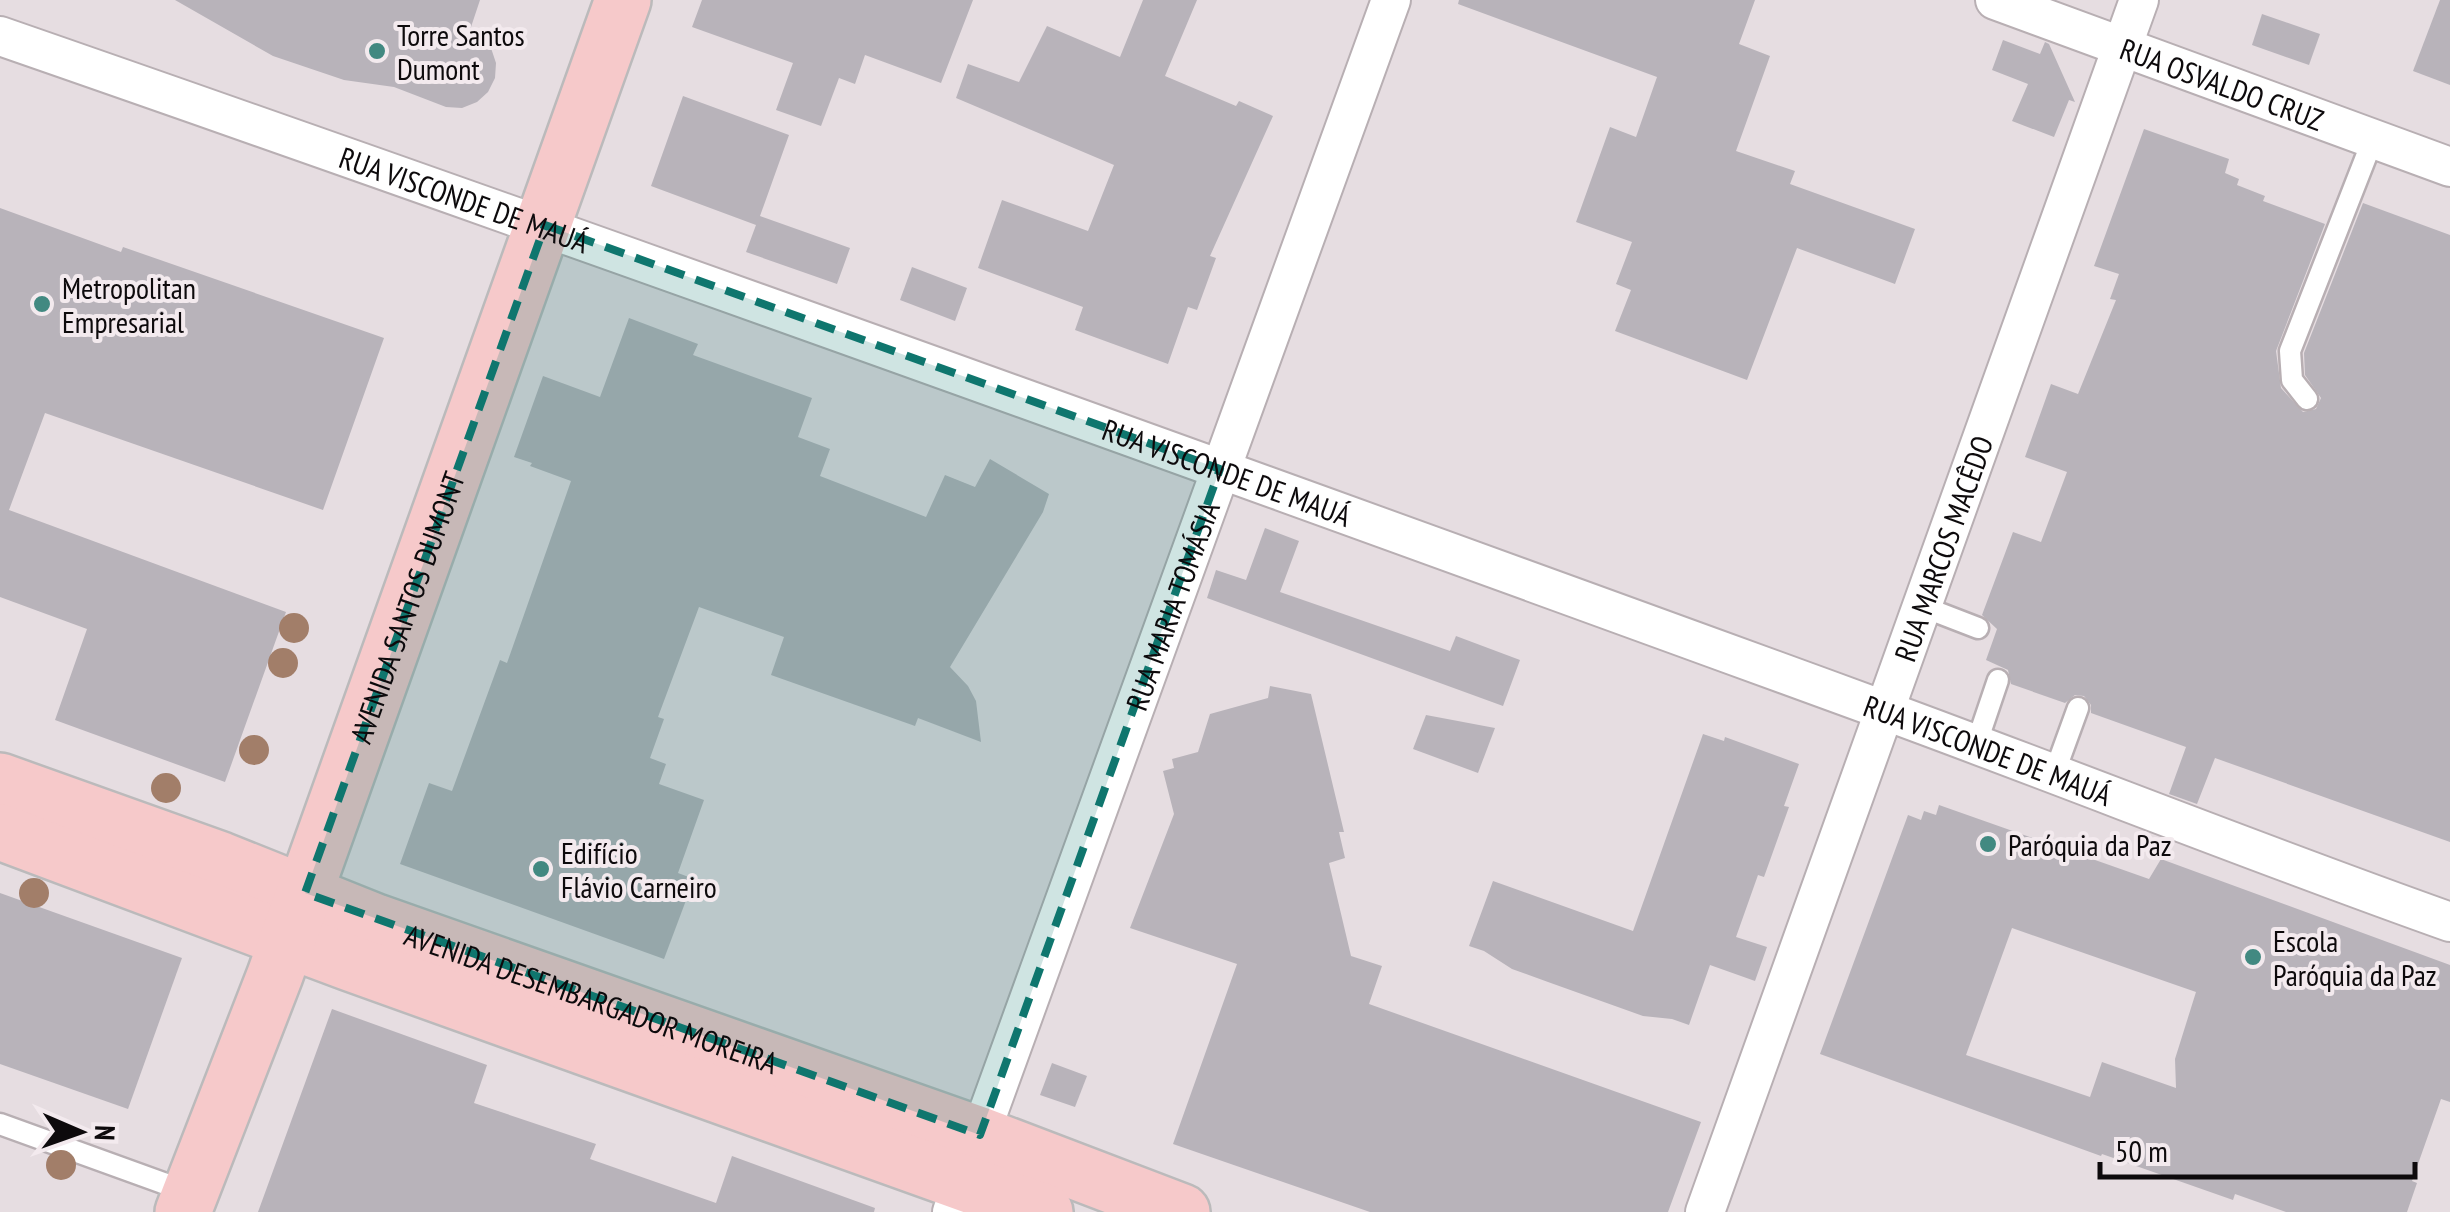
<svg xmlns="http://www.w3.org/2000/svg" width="2450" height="1212" font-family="'PT Sans Narrow',sans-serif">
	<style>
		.building { fill: #b8b3ba; fill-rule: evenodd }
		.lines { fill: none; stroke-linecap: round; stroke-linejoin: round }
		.service-casing { stroke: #b8afb3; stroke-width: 25 }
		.minor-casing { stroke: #b8afb3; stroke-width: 42 }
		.primary-casing { stroke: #bbbabb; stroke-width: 60 }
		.service { stroke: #fff; stroke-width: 20 }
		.minor { stroke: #fff; stroke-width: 38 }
		.primary { stroke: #f6c9ca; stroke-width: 55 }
		.tree { fill: #a27e69 }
		.marked { fill: #0f766e; fill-opacity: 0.2; stroke: #0f766e; stroke-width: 8; stroke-dasharray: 20 12; stroke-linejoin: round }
		.poi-dot { fill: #428981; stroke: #f3eaee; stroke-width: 4 }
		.labels { text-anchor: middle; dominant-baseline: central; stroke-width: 8; stroke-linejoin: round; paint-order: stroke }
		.poi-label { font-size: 30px; fill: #0d0a0c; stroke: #f3eaee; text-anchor: start }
		.street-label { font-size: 30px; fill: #0d0a0c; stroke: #f3eaee }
	</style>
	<rect width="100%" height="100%" fill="#e6dde1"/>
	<g class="building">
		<polygon points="175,0 480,0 470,30 479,31 491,48 496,63 495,78 488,92 477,102 462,108 446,107 394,87 344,80 273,56"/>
		<polygon points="702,0 973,0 941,83 865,55 855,84 839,78 821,126 776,110 793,63 692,27"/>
		<polygon points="1143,0 1197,0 1165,76 1236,106 1239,101 1273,116 1210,256 1216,258 1197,310 1188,307 1168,364 1075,330 1083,307 978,268 1002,200 1088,231 1114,165 956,98 968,64 1019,82 1047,26 1120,57"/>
		<polygon points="1459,0 1755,0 1739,44 1770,56 1736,151 1795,171 1790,184 1915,229 1895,284 1797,248 1747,380 1615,331 1631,290 1616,284 1632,242 1576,222 1610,127 1636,137 1657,77 1458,4"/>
		<polygon points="2440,0 2450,0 2450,85 2413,71"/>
		<polygon points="2262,14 2320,34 2309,65 2252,45"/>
		<polygon points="2003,40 2040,54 2045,42 2049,44 2075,102 2069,100 2054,137 2012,121 2028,84 1992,70"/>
		<polygon points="683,96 789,135 760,216 850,248 837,284 746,252 756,225 651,186"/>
		<polygon points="2144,129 2229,159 2225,173 2239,179 2237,185 2265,196 2263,201 2325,224 2276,351 2281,388 2303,412 2316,409 2321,398 2305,375 2304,353 2363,203 2450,235 2450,842 2215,758 2197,804 2169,794 2186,747 2091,713 2091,705 2084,696 2075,695 2065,703 2011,684 2008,670 1986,660 1997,629 1982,615 2013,532 2041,542 2067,472 2025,457 2051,384 2078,394 2116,300 2110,299 2119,274 2094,266"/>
		<polygon points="0,208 121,252 123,247 384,338 323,510 45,413 9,510 286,612 225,782 55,720 87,629 0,597"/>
		<polygon points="912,267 967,288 955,321 900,300"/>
		<polygon points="629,318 698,344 693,355 812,398 798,437 830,449 820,476 926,517 945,475 975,487 990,459 1049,494 1043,512 950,667 968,686 976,701 981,742 918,718 915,726 771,675 784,637 699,607 658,717 664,719 650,758 666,764 659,784 704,800 678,873 694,879 664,959 400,864 429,783 452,791 500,660 507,663 571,481 530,466 532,463 514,457 543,376 600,397"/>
		<polygon points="1265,528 1299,541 1280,592 1450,651 1456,636 1520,660 1503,706 1207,598 1216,570 1246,580"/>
		<polygon points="1270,686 1311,694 1344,832 1339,832 1345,858 1329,863 1351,956 1382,966 1369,1004 1701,1122 1668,1212 1370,1212 1173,1144 1237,964 1130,928 1174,814 1163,771 1174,768 1172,759 1198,752 1210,714 1268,698"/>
		<polygon points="1426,715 1495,728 1478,773 1413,749"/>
		<polygon points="1703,734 1724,741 1725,737 1799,764 1784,806 1789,807 1764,877 1758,875 1736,937 1767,947 1755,981 1710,965 1689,1025 1672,1019 1643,1016 1548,982 1512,969 1484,951 1469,946 1493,881 1633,931"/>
		<path d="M 1939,805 L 2149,879 L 2161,859 L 2450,965 L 2450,1102 L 2441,1099 L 2412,1181 L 2417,1183 L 2407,1212 L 2286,1212 L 2235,1194 L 2233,1200 L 2102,1154 L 2101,1156 L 1820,1054 L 1908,815 L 1921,820 L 1924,811 L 1936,815 ZM 2012,928 L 2196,992 L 2175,1059 L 2176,1088 L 2102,1062 L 2090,1097 L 1966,1055 Z"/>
		<polygon points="0,893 182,958 128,1109 0,1064"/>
		<polygon points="332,1009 487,1065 474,1103 596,1144 590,1159 716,1203 732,1156 875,1208 874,1212 258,1212"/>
		<polygon points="1052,1063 1087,1076 1075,1107 1040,1095"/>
	</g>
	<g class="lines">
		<g class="service-casing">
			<g id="service">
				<polyline points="2307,399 2292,380 2290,351 2373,139"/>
				<polyline points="1921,606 1978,628"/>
				<polyline points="1976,745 1998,680"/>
				<polyline points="2054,774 2078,708"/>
				<polyline points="0,1124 188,1192"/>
			</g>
		</g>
		<g class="minor-casing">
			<g id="minor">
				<path id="s1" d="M 1995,0 L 2450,167"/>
				<path id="s2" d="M 0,36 C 631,255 1259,482 1886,711 C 2074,780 2261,855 2450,922"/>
				<path id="s3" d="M 952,1212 L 1391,0"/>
				<path id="s4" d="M 1705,1212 L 2139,0"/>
			</g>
		</g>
		<g class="primary-casing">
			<g id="primary">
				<path id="s5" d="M 0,781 L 221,860 L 376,922 L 980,1135 L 1182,1212"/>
				<polyline points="0,832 350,963 1045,1212"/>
				<path id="s6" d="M 183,1212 L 275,975 L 623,0"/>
			</g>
		</g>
		<use href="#service" class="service"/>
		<use href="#minor" class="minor"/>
		<use href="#primary" class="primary"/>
	</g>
	<g class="tree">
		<circle cx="294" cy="628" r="15"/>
		<circle cx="283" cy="663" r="15"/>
		<circle cx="254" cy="750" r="15"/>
		<circle cx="166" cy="788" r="15"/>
		<circle cx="34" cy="893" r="15"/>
		<circle cx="61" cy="1165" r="15"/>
	</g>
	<path class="marked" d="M 545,225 L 1220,469 L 980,1135 L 305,893 Z"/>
	<g class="poi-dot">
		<circle cx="377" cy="51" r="10"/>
		<circle cx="42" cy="304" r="10"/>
		<circle cx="1988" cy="844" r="10"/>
		<circle cx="541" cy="869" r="10"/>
		<circle cx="2253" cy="957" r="10"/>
	</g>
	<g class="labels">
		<g class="poi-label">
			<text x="397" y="34">Torre Santos<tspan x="397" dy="34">Dumont</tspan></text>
			<text x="62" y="287">Metropolitan<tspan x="62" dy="34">Empresarial</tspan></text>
			<text x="2008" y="844">Paróquia da Paz</text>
			<text x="561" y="852">Edifício<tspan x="561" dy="34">Flávio Carneiro</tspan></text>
			<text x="2273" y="940">Escola<tspan x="2273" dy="34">Paróquia da Paz</tspan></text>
		</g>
		<g class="street-label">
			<text stroke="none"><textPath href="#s1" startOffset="242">RUA OSVALDO CRUZ</textPath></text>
			<text stroke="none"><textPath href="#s2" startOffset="492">RUA VISCONDE DE MAUÁ</textPath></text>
			<text stroke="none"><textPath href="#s2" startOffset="1302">RUA VISCONDE DE MAUÁ</textPath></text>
			<text stroke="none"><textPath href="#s4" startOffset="705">RUA MARCOS MACÊDO</textPath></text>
			<text stroke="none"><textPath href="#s3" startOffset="645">RUA MARIA TOMÁSIA</textPath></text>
			<text stroke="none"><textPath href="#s6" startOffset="645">AVENIDA SANTOS DUMONT</textPath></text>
			<text stroke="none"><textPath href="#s2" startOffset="2112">RUA VISCONDE DE MAUÁ</textPath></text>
			<text stroke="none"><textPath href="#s5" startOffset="630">AVENIDA DESEMBARGADOR MOREIRA</textPath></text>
		</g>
	</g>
	<g transform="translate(80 1132) rotate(92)" stroke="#f3eaee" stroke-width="8" paint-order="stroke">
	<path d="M0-8L18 38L0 25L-18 38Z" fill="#0d0a0c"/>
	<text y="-15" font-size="28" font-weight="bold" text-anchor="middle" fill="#0d0a0c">N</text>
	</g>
	<path d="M2100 1162v15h315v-15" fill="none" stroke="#0d0a0c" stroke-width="5"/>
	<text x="2115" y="1162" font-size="30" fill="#0d0a0c" stroke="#f3eaee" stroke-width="8" paint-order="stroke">50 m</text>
</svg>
